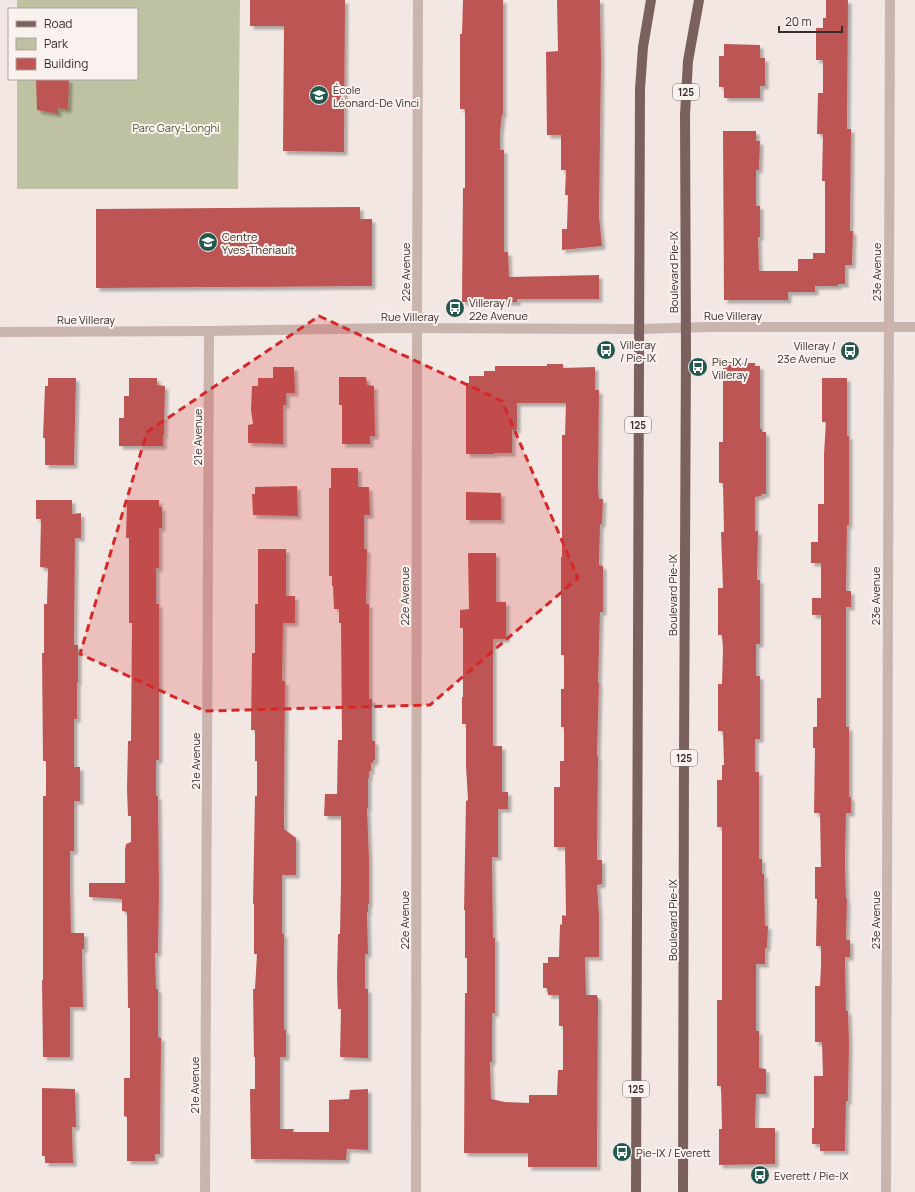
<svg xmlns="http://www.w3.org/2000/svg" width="915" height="1192" font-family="Manrope,sans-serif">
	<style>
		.green { fill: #bec1a2 }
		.building { fill: #bd5554; filter: url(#shadow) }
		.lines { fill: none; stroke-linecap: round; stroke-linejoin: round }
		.minor { stroke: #cab4ae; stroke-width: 10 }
		.primary { stroke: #7a615e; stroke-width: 10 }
		.marked { fill: #d62828; fill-opacity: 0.2; stroke: #d62828; stroke-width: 3; stroke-dasharray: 8 5; stroke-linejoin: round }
		.labels { text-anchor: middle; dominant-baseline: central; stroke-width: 4; stroke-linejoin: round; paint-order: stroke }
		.shield { fill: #faf2ee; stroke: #736866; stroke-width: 1 }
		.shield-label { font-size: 10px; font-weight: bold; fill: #392d2c }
		.poi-label { font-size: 11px; fill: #392d2c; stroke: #faf2ee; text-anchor: start }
		.park-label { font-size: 11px; fill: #515631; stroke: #faf2ee }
		.street-label { font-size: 11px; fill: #392d2c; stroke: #faf2ee }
	</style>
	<defs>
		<filter id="shadow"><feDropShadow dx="3.5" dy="3.5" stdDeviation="1" flood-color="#0004"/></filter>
	</defs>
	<rect width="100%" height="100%" fill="#f2e7e2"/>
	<polygon class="green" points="17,0 240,0 238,189 17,189 17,79 137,79 137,9 17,9"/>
	<g class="building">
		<polygon points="250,0 345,0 344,152 283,151 284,26 250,26"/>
		<polygon points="463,0 503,0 503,115 502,114 500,132 500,150 504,150 504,252 508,252 509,277 599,275 599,299 517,299 517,302 462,302 463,188 465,188 465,109 460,109 460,34 462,34"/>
		<polygon points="557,0 600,0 600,9 601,62 599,216 602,246 562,250 562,229 567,229 568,195 565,195 566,170 561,170 561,135 547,135 546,52 558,51"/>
		<polygon points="826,0 848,0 847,129 851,129 850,231 853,231 852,265 845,265 845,284 838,284 838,286 815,286 815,292 788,292 788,300 724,300 723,131 756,131 756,141 760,141 759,170 756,170 756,206 760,206 760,237 758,237 759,271 798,271 798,259 813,259 813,253 825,253 825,181 822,181 823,134 817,134 818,93 823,93 823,60 816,60 816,28 823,28 823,18 826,18"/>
		<polygon points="724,44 760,45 760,58 765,58 765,86 760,86 760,98 724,98 724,87 719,87 719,56 724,56"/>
		<polygon points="36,79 69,79 68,110 58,108 58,114 37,110"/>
		<polygon points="360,207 360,219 372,219 372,286 96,288 96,209"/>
		<polygon points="723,363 755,363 755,366 760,366 760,429 762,429 762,432 766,432 766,494 761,494 762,496 755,497 755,531 758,531 757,580 760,580 760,644 756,644 756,676 760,676 760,739 755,739 755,772 759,772 759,859 762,859 762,874 764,874 765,926 768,926 767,948 765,948 765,964 756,964 756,1031 759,1031 759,1068 766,1069 766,1094 756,1094 755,1128 775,1128 775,1164 719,1165 719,1129 722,1129 721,1086 717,1086 717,1000 722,1000 722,827 717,827 717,780 722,780 722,765 724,765 723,731 718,731 718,684 722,684 723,650 722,635 718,635 718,588 723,588 721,532 724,532 723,483 719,483 719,442 723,442"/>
		<polygon points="547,364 563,364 563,368 595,367 595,390 599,390 598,488 599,499 603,499 602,525 600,524 599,565 603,566 603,612 600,612 598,683 599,683 597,756 598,755 597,860 602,860 602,884 597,885 599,916 599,957 585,957 586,995 597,995 597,997 598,998 597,1167 528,1167 528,1153 464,1153 465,993 467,993 467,958 465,958 465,910 464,910 466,801 468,800 466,766 466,724 462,724 462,697 463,697 463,628 460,628 460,610 469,609 468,553 496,553 496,602 506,602 506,639 493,639 493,746 502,746 502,792 508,792 508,809 498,809 498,857 492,857 493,938 495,938 495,1013 492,1013 492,1062 490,1062 491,1099 505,1102 529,1103 529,1095 557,1095 558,1070 563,1070 563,1026 559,1026 559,995 548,995 547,988 543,988 543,963 548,963 548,957 559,957 560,924 562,925 562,915 566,916 565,847 554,847 554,787 560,787 560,761 564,761 564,727 561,727 561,689 564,689 564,655 561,655 561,557 562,557 562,435 565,435 566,403 517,403 517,430 512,430 512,453 494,453 494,454 466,454 466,383 469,383 469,376 484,376 484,371 495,371 495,366 547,366"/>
		<polygon points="273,367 294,367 295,393 286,393 286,405 283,405 283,444 248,443 248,425 253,424 251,410 252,386 258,386 258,378 273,378"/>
		<polygon points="339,377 366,377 367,385 374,386 375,436 370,436 370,444 342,444 342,405 339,405"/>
		<polygon points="48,378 76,378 74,465 45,465 45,438 43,438 45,386 48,386"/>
		<polygon points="129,378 157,378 157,385 165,386 164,435 163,435 163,446 119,446 119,418 124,418 124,396 129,396"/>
		<polygon points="822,378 847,378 847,436 849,436 849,525 847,525 846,591 851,591 851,607 846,607 846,727 849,727 849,797 851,797 851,813 846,813 845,861 846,899 847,899 846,940 850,940 850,957 845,957 846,1011 848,1011 849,1044 848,1101 846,1101 845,1151 820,1151 820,1144 812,1144 812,1128 814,1128 814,1076 823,1076 822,1042 815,1042 815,986 820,986 821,967 821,946 816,946 817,899 815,899 815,867 821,867 820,813 814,813 815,748 813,748 813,727 817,727 817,698 821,698 821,615 812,615 812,598 821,598 821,563 811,563 811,542 818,542 818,504 824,504 824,454 826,422 822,422"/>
		<polygon points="331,468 358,468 358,487 369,487 370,515 364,515 364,549 367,549 366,604 369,604 369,699 372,699 372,741 375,741 375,760 373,761 373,763 371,763 371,771 369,771 369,778 368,778 368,808 367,808 369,858 369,904 368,904 368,912 367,912 368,954 365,954 365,989 368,989 368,1058 340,1057 341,1009 338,1009 337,978 338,934 340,934 341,884 341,816 324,816 325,794 337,794 338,740 342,740 341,623 339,623 339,609 334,609 333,586 332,586 332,576 329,576 329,488 331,488"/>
		<polygon points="297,486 298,516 253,515 252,494 255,494 255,487"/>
		<polygon points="466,492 501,493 501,520 466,520"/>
		<polygon points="36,500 72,500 72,514 81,513 81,538 75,538 74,645 78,645 78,682 77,682 77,719 74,719 74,767 80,767 80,801 74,801 74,851 70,851 70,884 71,933 84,933 84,949 82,949 83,1007 70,1007 70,1057 43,1057 42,980 43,980 43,796 46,796 46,761 43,761 42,653 44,653 44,604 47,604 48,568 40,567 41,519 36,519"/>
		<polygon points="127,500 159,500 159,507 162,507 162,528 159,528 159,568 156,568 156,604 159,604 159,760 156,760 156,796 158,796 159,891 158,953 155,953 156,989 158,989 158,1037 161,1038 160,1154 155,1154 155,1161 127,1161 127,1117 124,1116 124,1078 130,1078 130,1008 128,1008 127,912 122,911 122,899 89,897 89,883 125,883 125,850 126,844 131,842 131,816 128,816 127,789 128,741 131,741 132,623 129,623 129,538 126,538"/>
		<polygon points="258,549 286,549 286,596 295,596 295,623 283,623 282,681 285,681 284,829 296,838 296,875 282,875 282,934 284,934 284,1030 286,1030 286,1057 280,1057 280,1129 294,1129 293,1132 329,1132 329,1100 349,1099 350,1090 368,1089 368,1150 347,1149 346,1160 251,1159 250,1089 255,1089 255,1057 254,1057 253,989 255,989 257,954 254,954 254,904 253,904 255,796 257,796 257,761 255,761 255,730 251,730 252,653 255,653 255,604 258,604"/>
		<polygon points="42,1088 75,1089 76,1127 72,1127 73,1163 45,1163 45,1156 42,1156"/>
	</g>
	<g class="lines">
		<g class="minor">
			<polyline points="0,332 209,331 398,328 639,329 709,327 915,327"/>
			<polyline points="205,1192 209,331"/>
			<polyline points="416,1192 417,328 418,0"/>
			<polyline points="886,1192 890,0"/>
		</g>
		<g class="primary">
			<polyline points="636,1192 640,89 643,47 651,0"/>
			<polyline points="683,1192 684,762 686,352 685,115 688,61 699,0"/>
		</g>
	</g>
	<path class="marked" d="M 319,316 L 502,401 L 578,578 L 430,705 L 205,711 L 80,654 L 147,432 Z"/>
	<defs>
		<g id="school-disc" transform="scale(1)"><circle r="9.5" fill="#24584f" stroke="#faf2ee"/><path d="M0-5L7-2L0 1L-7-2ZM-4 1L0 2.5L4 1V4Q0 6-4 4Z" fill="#fff"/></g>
		<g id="university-disc" transform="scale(1)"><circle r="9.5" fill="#24584f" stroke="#faf2ee"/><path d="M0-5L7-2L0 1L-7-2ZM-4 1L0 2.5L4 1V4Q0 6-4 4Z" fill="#fff"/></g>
		<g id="bus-disc" transform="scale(1)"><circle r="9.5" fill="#24584f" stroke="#faf2ee"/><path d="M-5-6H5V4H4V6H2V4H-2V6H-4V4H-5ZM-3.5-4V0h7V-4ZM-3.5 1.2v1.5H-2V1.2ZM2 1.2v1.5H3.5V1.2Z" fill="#fff"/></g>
	</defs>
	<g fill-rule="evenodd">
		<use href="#school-disc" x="319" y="95"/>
		<use href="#university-disc" x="208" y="242"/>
		<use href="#bus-disc" x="455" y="308"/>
		<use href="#bus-disc" x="606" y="350"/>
		<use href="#bus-disc" x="850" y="351"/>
		<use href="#bus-disc" x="698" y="367"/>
		<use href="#bus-disc" x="622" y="1152"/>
		<use href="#bus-disc" x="760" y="1175"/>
	</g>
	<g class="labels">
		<g class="shield">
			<rect x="673" y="84" width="26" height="16" rx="3"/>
			<rect x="625" y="417" width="26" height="16" rx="3"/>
			<rect x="671" y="750" width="26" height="16" rx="3"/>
			<rect x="623" y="1081" width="26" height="16" rx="3"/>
		</g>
		<g class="shield-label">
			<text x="686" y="92">125</text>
			<text x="638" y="425">125</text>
			<text x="684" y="758">125</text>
			<text x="636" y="1089">125</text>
		</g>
		<g class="poi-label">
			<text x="333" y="89">École<tspan x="333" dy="13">Léonard-De Vinci</tspan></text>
			<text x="222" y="236">Centre<tspan x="222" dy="13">Yves-Thériault</tspan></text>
			<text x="469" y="302">Villeray /<tspan x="469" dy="13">22e Avenue</tspan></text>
			<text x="620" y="344">Villeray<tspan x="620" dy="13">/ Pie-IX</tspan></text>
			<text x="836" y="345" text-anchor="end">Villeray /<tspan x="836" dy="13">23e Avenue</tspan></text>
			<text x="712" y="361">Pie-IX /<tspan x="712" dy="13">Villeray</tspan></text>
			<text x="636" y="1152">Pie-IX / Everett</text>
			<text x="774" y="1175">Everett / Pie-IX</text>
		</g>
		<g class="park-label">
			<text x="176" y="127">Parc Gary-Longhi</text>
		</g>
		<g class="street-label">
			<text transform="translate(405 272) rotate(-90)">22e Avenue</text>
			<text transform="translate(673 272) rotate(-90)">Boulevard Pie-IX</text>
			<text transform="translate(876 272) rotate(-90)">23e Avenue</text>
			<text x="733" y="315">Rue Villeray</text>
			<text x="410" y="316">Rue Villeray</text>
			<text x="86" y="319">Rue Villeray</text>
			<text transform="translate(197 437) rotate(-90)">21e Avenue</text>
			<text transform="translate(672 595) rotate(-90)">Boulevard Pie-IX</text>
			<text transform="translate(404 596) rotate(-90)">22e Avenue</text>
			<text transform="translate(875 596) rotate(-90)">23e Avenue</text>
			<text transform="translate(195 761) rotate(-90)">21e Avenue</text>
			<text transform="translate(404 920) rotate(-90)">22e Avenue</text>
			<text transform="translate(672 920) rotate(-90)">Boulevard Pie-IX</text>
			<text transform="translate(875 920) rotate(-90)">23e Avenue</text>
			<text transform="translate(194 1085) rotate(-90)">21e Avenue</text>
		</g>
	</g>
	<rect x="8" y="8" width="130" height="72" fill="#faf2ee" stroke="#ada3a0"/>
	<rect x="16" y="21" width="20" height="6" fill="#7a615e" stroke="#ada3a0"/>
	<text x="44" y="28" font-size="12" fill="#392d2c">Road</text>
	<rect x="16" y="38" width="20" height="12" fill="#bec1a2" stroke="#ada3a0"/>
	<text x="44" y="48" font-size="12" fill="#392d2c">Park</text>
	<rect x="16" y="58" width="20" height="12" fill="#bd5554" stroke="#ada3a0"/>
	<text x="44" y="68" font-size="12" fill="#392d2c">Building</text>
	<path d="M779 26v6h63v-6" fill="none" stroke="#392d2c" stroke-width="2"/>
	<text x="785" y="26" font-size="12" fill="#392d2c" stroke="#faf2ee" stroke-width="3" paint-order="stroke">20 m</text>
</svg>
